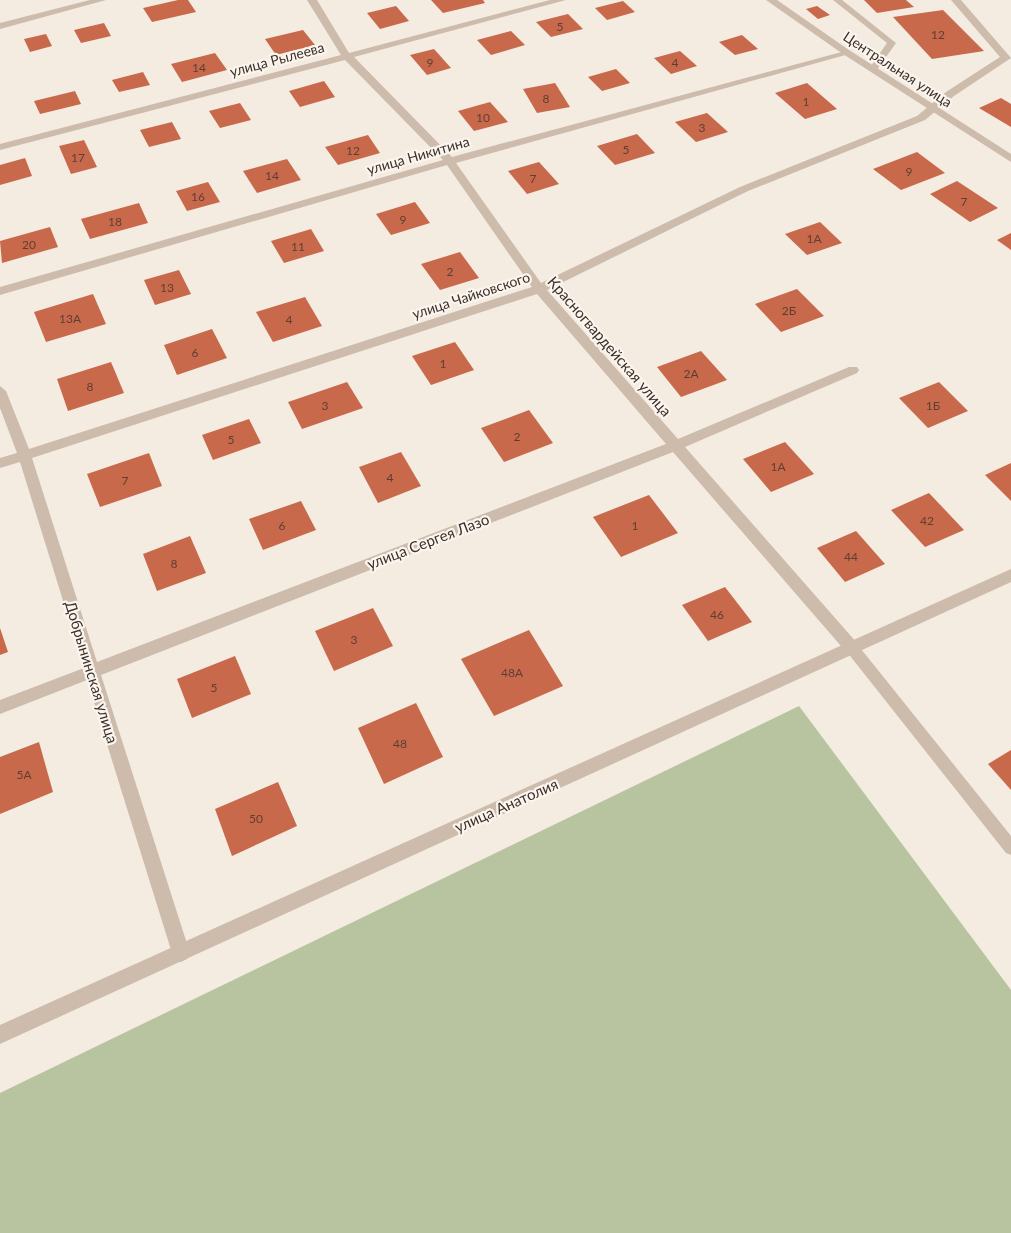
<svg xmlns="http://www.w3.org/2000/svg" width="1011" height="1233" font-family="Lato,sans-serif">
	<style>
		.green { fill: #b8c4a0 }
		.building { fill: #c8694b }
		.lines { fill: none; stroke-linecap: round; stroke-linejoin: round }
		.service { fill: #cdbbac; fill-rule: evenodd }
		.minor { fill: #cdbbac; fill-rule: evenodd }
		.tertiary { fill: #cdbbac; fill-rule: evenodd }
		.labels { text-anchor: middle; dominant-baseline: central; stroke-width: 4.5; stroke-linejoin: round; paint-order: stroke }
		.number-label { font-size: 12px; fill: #5e3e33 }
		.far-street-label { font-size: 14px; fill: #3b302b; stroke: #fbf5ee }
		.street-label { font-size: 15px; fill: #3b302b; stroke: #fbf5ee }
	</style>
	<rect width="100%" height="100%" fill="#f4ebe1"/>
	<polygon class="green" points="799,706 1011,990 1011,1233 0,1233 0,1093"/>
	<g class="building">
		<polygon points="178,0 188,0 196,12 152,22 143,8"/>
		<polygon points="431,0 483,0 485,3 443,13"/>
		<polygon points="864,0 906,0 914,7 877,13"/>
		<polygon points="623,1 635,12 607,20 595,8"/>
		<polygon points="396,6 409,21 380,29 367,13"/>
		<polygon points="817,6 830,15 818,19 806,9"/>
		<polygon points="943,10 984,51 932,59 893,17"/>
		<polygon points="568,14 583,29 551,37 536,22"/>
		<polygon points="104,23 111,36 81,43 74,30"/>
		<polygon points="303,30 315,45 276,55 265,39"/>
		<polygon points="511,31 525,45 491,55 477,40"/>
		<polygon points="46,34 52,46 30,52 24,39"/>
		<polygon points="742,35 758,49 735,55 719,42"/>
		<polygon points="434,49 451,68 427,75 410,55"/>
		<polygon points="680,51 697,66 671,74 654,58"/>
		<polygon points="215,53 227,70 182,82 171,64"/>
		<polygon points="616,69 630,83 602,91 588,77"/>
		<polygon points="143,72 150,85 119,92 112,80"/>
		<polygon points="324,81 335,97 300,107 289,91"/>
		<polygon points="555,83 570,107 537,113 523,89"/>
		<polygon points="807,83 837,109 805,119 775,93"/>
		<polygon points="75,91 81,104 40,114 34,101"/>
		<polygon points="1001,98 1011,104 1011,127 979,108"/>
		<polygon points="490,102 508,122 474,131 458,111"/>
		<polygon points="240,103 251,120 220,128 209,111"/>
		<polygon points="707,113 728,132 696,142 675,122"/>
		<polygon points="172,122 181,139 149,147 140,130"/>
		<polygon points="637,134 655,153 615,165 597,146"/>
		<polygon points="368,135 380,153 338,165 325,147"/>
		<polygon points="84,140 97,167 71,174 59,146"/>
		<polygon points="917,152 945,173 901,190 873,169"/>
		<polygon points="25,158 32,176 0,185 0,165"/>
		<polygon points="287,159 301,180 257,193 243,171"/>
		<polygon points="539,162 559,184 527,194 508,171"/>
		<polygon points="957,181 998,208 970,222 930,194"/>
		<polygon points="208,182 220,202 187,211 176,191"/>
		<polygon points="415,202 430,223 391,235 376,214"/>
		<polygon points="139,203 148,223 90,239 81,219"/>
		<polygon points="820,222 842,243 807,255 785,234"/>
		<polygon points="50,227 58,247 2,263 0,241"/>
		<polygon points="311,229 324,251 284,263 271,241"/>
		<polygon points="1011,233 1011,250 997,240"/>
		<polygon points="460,252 479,278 440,290 421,264"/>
		<polygon points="179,270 191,294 155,305 144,280"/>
		<polygon points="797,289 824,316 781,332 755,304"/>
		<polygon points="93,294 106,324 46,342 34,312"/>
		<polygon points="305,297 322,326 273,342 256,312"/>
		<polygon points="212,329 227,358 177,375 164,345"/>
		<polygon points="455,342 474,370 431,385 412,356"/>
		<polygon points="701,351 727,380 681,397 657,367"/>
		<polygon points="111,362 124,393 68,411 57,379"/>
		<polygon points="347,382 363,408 302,429 288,402"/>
		<polygon points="939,382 968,411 928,428 899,398"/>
		<polygon points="529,410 553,443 504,462 481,428"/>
		<polygon points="249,419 261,443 213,460 202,435"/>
		<polygon points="785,442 814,474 771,492 743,459"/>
		<polygon points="401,452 421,486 378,503 359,467"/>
		<polygon points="149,453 162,486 100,507 87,474"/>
		<polygon points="1011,463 1011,501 985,475"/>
		<polygon points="929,493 964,530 925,547 891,510"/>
		<polygon points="649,495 678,533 621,557 593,517"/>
		<polygon points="301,501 316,530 263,550 249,519"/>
		<polygon points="856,531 885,564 845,582 817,548"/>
		<polygon points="190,536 206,573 157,591 143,554"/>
		<polygon points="725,587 752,622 708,641 682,605"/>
		<polygon points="373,608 393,646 334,671 315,631"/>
		<polygon points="0,628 8,652 0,655"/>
		<polygon points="529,630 563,686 494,716 461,659"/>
		<polygon points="235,656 251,694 192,718 177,679"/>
		<polygon points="416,703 443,757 384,784 358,728"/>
		<polygon points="39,742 53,792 0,814 0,757"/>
		<polygon points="1011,750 1011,790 988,764"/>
		<polygon points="278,782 297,826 232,856 215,809"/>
	</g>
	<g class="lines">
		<g class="service">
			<polygon points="833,0 842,0 896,43 876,71 869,69 887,43"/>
			<polygon points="852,642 857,644 1011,836 1011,855 1006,853 847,652 845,648 847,644"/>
		</g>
		<g class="minor">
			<polygon points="90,0 106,0 0,29 0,23"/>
			<path d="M 307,0 L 317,0 L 349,53 L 550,0 L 566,0 L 354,57 L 452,157 L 849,50 L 849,54 L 456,163 L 541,283 L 740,187 L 917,116 L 946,92 L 1000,57 L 951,0 L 961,0 L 1011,58 L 954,96 L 925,120 L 748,191 L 547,290 L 678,439 L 849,367 L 857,367 L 859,370 L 857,373 L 685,447 L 857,643 L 860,648 L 857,653 L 852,654 L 847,653 L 673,452 L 101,675 L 190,953 L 187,959 L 181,962 L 175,959 L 172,953 L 87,680 L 0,714 L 0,700 L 84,668 L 20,462 L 0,468 L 0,458 L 17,453 L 0,408 L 0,386 L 6,391 L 29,449 L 532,287 L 447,165 L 0,295 L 0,287 L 443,160 L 345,60 L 0,150 L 0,144 L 341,55 ZM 537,294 L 666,444 L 97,662 L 32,458 Z"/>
		</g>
		<g class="tertiary">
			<polygon points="766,0 777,0 849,50 1011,154 1011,162 843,54"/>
			<polygon points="1011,569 1011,582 0,1044 0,1025"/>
		</g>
	</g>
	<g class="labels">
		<g class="number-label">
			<text x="560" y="26">5</text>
			<text x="938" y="34">12</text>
			<text x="430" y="62">9</text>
			<text x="675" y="62">4</text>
			<text x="199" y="67">14</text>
			<text x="546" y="98">8</text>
			<text x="806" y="101">1</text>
			<text x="483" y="117">10</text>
			<text x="702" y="127">3</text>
			<text x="626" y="149">5</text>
			<text x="353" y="150">12</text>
			<text x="78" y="157">17</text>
			<text x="909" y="171">9</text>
			<text x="272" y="175">14</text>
			<text x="533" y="178">7</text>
			<text x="198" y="196">16</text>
			<text x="964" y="201">7</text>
			<text x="403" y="219">9</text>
			<text x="115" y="221">18</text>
			<text x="814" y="238">1А</text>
			<text x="29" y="244">20</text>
			<text x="298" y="246">11</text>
			<text x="450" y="271">2</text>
			<text x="167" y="287">13</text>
			<text x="789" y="310">2Б</text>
			<text x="70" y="318">13А</text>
			<text x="289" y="319">4</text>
			<text x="195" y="352">6</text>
			<text x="443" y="363">1</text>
			<text x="691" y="373">2А</text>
			<text x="90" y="386">8</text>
			<text x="325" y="405">3</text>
			<text x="933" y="405">1Б</text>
			<text x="517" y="436">2</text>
			<text x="231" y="439">5</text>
			<text x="778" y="466">1А</text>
			<text x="390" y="477">4</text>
			<text x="125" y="480">7</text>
			<text x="927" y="520">42</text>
			<text x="282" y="525">6</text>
			<text x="635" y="525">1</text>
			<text x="851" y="556">44</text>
			<text x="174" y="563">8</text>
			<text x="717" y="614">46</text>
			<text x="354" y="639">3</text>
			<text x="512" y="672">48А</text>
			<text x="214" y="687">5</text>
			<text x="400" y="743">48</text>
			<text x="24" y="774">5А</text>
			<text x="256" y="818">50</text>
		</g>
		<g class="far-street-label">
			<text transform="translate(277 59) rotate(-15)">улица Рылеева</text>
			<text transform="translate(898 69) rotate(33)">Центральная улица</text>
			<text transform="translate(418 155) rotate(-16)">улица Никитина</text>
			<text transform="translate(471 295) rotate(-18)">улица Чайковского</text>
		</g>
		<g class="street-label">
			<text transform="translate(610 346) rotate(49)">Красногвардейская улица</text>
			<text transform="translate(428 541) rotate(-21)">улица Сергея Лазо</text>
			<text transform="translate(92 672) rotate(73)">Добрынинская улица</text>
			<text transform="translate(506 805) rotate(-24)">улица Анатолия</text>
		</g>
	</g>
</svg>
